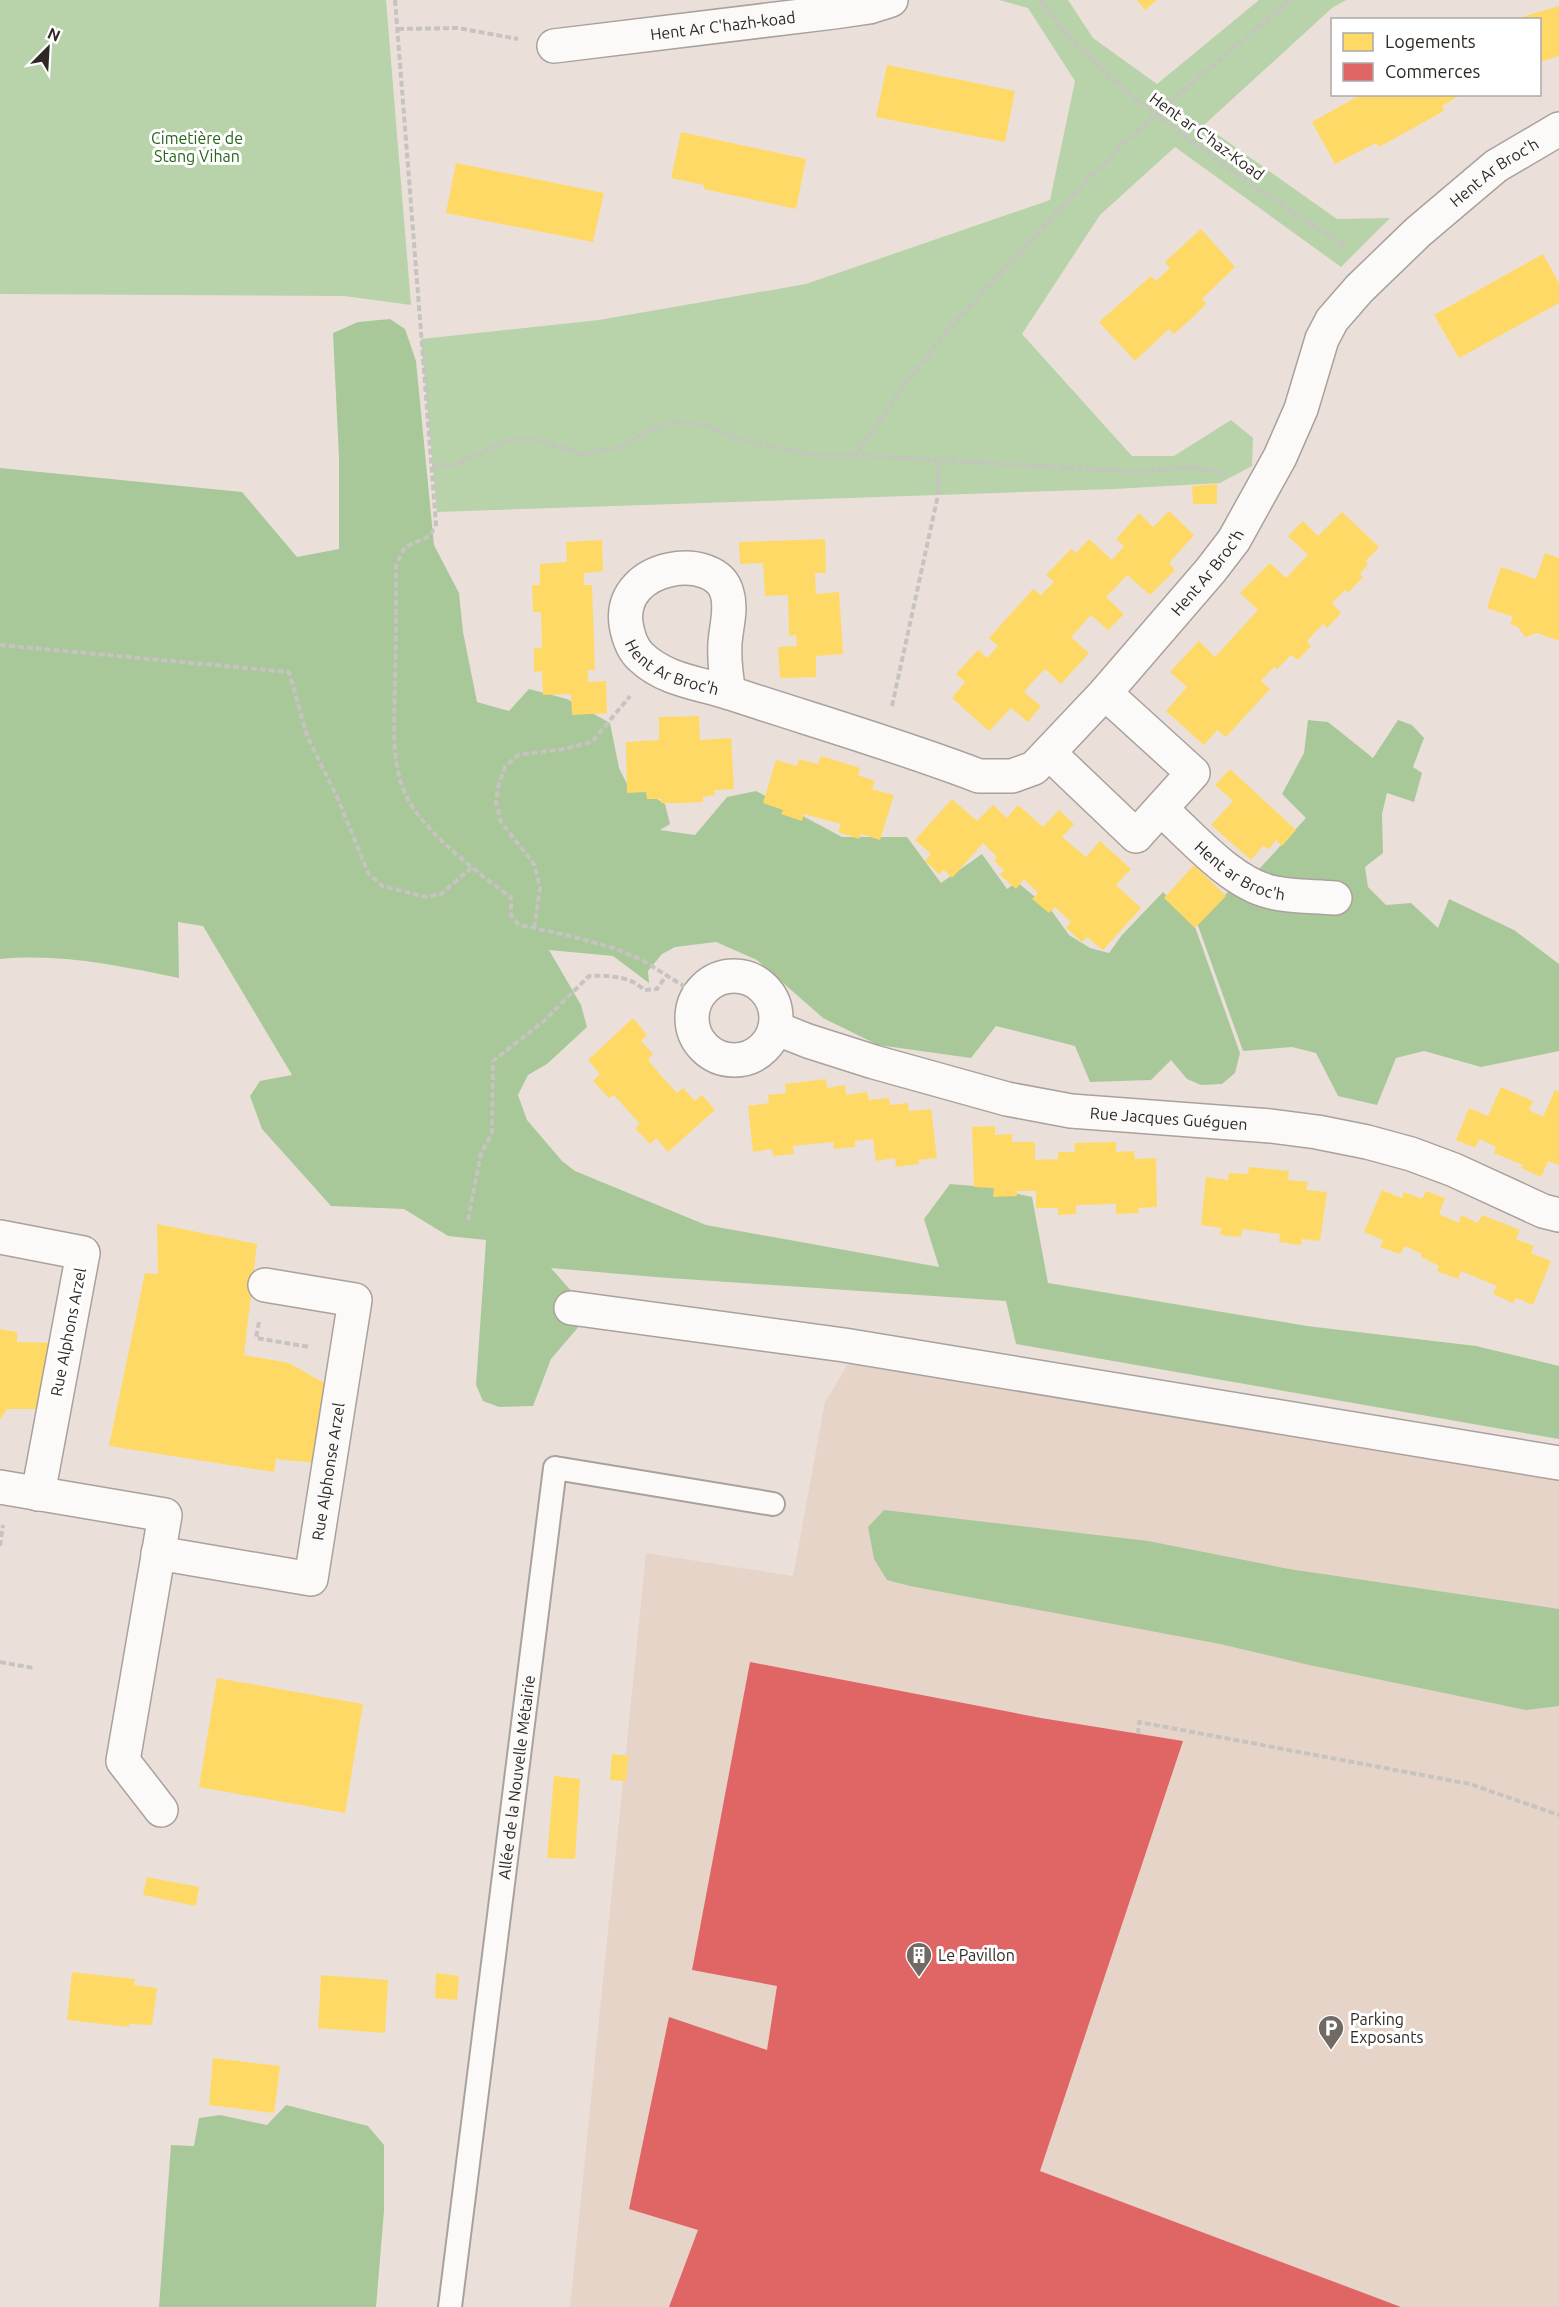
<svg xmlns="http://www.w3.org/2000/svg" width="1559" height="2307" font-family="Ubuntu,sans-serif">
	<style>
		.built { fill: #e7d4c9 }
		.green { fill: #b8d2aa }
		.forest { fill: #a9c89a }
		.homes { fill: #ffd966 }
		.shops { fill: #e06666 }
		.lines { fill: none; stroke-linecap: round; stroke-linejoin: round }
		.lane-casing { stroke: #a9a19b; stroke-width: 26 }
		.street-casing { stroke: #a9a19b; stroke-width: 36 }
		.path { stroke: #c6c3c0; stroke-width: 4; stroke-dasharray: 6 3; stroke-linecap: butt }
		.lane { stroke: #fcfaf9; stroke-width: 22 }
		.street { stroke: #fcfaf9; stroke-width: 33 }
		.labels { text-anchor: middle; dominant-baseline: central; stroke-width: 6; stroke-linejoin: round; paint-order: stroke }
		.street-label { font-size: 16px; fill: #2f2924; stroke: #fff }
		.park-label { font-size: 16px; fill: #26651a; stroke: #fff }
		.poi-label { font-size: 16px; fill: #2f2924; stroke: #fff; text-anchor: start }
	</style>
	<rect width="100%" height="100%" fill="#ebe0d9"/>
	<polygon class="built" points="854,1354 1559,1478 1559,2307 570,2307 646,1553 793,1576 825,1402"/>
	<g class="green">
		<polygon points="0,0 386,0 411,305 344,296 0,294"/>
		<polygon points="999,0 1068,0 1093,38 1157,84 1259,0 1346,0 1332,8 1204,125 1337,219 1390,218 1341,267 1175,147 1100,215 1022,334 1132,456 1174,456 1231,420 1253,438 1252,466 1220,483 1114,489 437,512 421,339 599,320 806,284 1050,200 1075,81 1028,8"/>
	</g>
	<g class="forest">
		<path d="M 390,319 L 405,329 L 416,361 L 434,545 L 459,593 L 463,632 L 477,702 L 509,711 L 529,689 L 567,699 L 610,723 L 619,768 L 628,786 L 646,792 L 665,804 L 670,824 L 660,830 L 695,835 L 727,797 L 756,791 L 842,837 L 907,837 L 941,883 L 982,854 L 1007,889 L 1017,882 L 1051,910 L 1069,935 L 1090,948 L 1109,953 L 1122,935 L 1163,892 L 1194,924 L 1240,1053 L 1235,1073 L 1222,1084 L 1201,1085 L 1187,1079 L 1171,1060 L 1151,1080 L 1090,1082 L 1075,1046 L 996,1026 L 971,1058 L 878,1045 L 823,1018 L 757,960 L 716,942 L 675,947 L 662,954 L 648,971 L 649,983 L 613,956 L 549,950 L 581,1005 L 587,1027 L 547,1064 L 528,1075 L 518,1095 L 527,1120 L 562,1161 L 575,1171 L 706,1225 L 939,1267 L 924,1219 L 950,1184 L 987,1187 L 1032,1197 L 1048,1283 L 1307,1326 L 1476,1346 L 1559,1366 L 1559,1439 L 1016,1344 L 1006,1301 L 655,1277 L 551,1268 L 573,1293 L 581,1324 L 551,1359 L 533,1406 L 499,1407 L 483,1401 L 476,1385 L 486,1240 L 448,1236 L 404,1209 L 331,1206 L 262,1129 L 250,1096 L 260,1081 L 292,1075 L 203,926 L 178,922 L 179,978 C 120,966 61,953 0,959 L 0,468 L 242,492 L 297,557 L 339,549 L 339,458 L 333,333 L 358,322 Z"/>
		<polygon points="1308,720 1328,722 1373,758 1398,720 1412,725 1424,738 1413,767 1422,773 1414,802 1387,793 1382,814 1383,853 1365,867 1368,887 1386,905 1411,903 1438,928 1449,899 1514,930 1559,964 1559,1051 1481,1067 1424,1051 1396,1058 1377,1105 1338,1096 1316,1053 1292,1047 1243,1051 1197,923 1233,887 1250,879 1306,818 1282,794 1304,753"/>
		<polygon points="884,1510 1148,1541 1289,1569 1559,1609 1559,1706 1526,1710 1309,1665 1220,1644 910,1586 887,1580 874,1559 868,1527"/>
		<polygon points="286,2105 368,2126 384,2145 384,2211 376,2307 159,2307 171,2145 194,2146 199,2118 220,2115 267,2125"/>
	</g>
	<g class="homes">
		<polygon points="1137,0 1157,0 1145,10"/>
		<polygon points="1559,6 1559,56 1540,62 1540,20 1515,19"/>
		<polygon points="887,65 1015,91 1005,142 876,117"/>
		<polygon points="1362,94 1462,94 1442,106 1444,111 1379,147 1376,143 1335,164 1312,122"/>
		<polygon points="681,132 806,159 796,209 704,189 704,185 671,178"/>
		<polygon points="456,163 604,193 593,242 446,213"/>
		<polygon points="1201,229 1235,267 1202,299 1206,304 1191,319 1174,334 1169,329 1135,361 1099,322 1151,276 1156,281 1170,268 1165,262"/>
		<polygon points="1543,254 1559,283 1559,303 1459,358 1434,315"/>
		<polygon points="1217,484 1217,504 1193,504 1192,486"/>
		<polygon points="1169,511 1194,535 1169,563 1175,570 1150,595 1127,575 1115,588 1106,597 1124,614 1108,630 1091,615 1071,637 1089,653 1061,684 1045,669 1037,677 1024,692 1041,706 1028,722 1011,708 989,731 952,698 965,682 956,674 978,650 987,658 998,646 989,638 1033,589 1041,595 1054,582 1046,575 1071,549 1076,553 1089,539 1112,560 1124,546 1116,539 1139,513 1153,527"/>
		<polygon points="1342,512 1379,547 1366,561 1368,564 1360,574 1363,577 1348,593 1345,590 1332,603 1341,613 1327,628 1323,624 1307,641 1311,646 1298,660 1291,655 1277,669 1274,667 1261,681 1270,689 1226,737 1217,730 1204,745 1166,711 1187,687 1170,672 1199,641 1215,657 1258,610 1240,593 1270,563 1286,578 1308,555 1288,536 1303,521 1318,536"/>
		<polygon points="825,539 826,573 815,573 816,594 839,592 843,654 816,656 816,677 780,678 778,647 797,646 796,635 789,636 788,595 765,596 763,563 740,564 739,542"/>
		<polygon points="602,540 603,571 584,573 584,585 592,585 595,670 588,670 588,682 606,681 607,713 572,715 571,694 543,695 542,671 534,672 534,648 542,648 541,612 533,612 532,585 540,585 540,564 567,562 566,542"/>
		<polygon points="1545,553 1559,558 1559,641 1537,633 1525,637 1518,627 1510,624 1513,617 1487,608 1501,567 1536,579"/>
		<polygon points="699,716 700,740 731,738 734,789 714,790 715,795 703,797 703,802 682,803 661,803 661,799 647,799 646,792 627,793 626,742 659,740 659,717"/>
		<polygon points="821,756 860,768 858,775 875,781 872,789 894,795 880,840 861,834 859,839 838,832 841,824 804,814 802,821 781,814 783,810 763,803 776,760 797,766 799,759 818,764"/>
		<polygon points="1230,769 1296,830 1282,846 1276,840 1269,849 1263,846 1251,860 1211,825 1233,801 1215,785"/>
		<polygon points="952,799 977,821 993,805 1007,818 1018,805 1043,827 1059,810 1074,824 1062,837 1086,857 1100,841 1131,869 1116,885 1141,908 1103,950 1087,937 1082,942 1066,928 1071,922 1055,907 1049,913 1032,899 1038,893 1024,879 1016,889 1000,875 1004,870 994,861 997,857 983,843 952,878 944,870 939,874 925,861 931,854 915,840"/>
		<polygon points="1194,865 1226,896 1195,928 1164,898"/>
		<polygon points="633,1018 647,1035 641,1041 653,1054 648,1060 663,1078 677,1093 683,1088 695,1101 702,1095 715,1110 668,1152 656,1138 650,1144 635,1128 640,1124 614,1095 609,1098 593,1081 600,1074 588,1060"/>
		<polygon points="826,1079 827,1088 845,1085 846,1095 867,1092 869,1100 889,1098 890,1105 908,1103 909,1111 931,1109 937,1158 918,1160 919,1164 896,1167 895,1158 876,1161 873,1139 855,1141 855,1147 834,1149 833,1142 793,1146 794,1154 773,1156 772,1149 753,1152 748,1106 769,1103 768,1095 786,1093 785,1084"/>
		<polygon points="1501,1087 1533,1101 1529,1110 1543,1117 1555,1090 1559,1092 1559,1165 1548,1161 1541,1177 1521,1168 1523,1165 1494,1153 1496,1147 1480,1139 1475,1148 1456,1140 1469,1108 1488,1116"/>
		<polygon points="995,1126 995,1135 1012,1134 1012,1142 1035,1142 1035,1160 1058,1159 1058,1152 1075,1152 1074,1143 1116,1142 1116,1152 1134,1151 1135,1159 1156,1158 1157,1207 1138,1208 1139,1213 1116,1214 1116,1204 1076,1205 1076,1214 1058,1215 1058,1208 1036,1208 1036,1191 1017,1191 1017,1196 993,1197 994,1188 974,1187 972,1127"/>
		<polygon points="1249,1167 1289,1171 1288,1180 1308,1182 1306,1190 1327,1192 1320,1241 1302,1239 1301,1245 1279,1242 1280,1234 1242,1229 1241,1237 1220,1235 1221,1228 1201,1225 1206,1177 1228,1180 1229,1173 1248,1174"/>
		<polygon points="1382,1190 1402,1198 1404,1192 1422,1199 1426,1191 1445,1198 1439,1214 1459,1223 1461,1215 1478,1223 1482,1215 1520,1230 1516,1239 1534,1246 1531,1253 1551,1261 1533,1305 1516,1298 1513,1303 1493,1294 1497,1286 1461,1271 1458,1279 1437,1271 1439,1266 1421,1257 1422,1254 1405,1246 1400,1254 1380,1247 1383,1240 1364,1232"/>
		<polygon points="157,1224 257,1244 244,1355 289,1363 324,1383 316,1463 276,1459 274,1472 109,1446 145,1273 158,1274"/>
		<polygon points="0,1329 17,1332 17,1342 54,1343 44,1409 7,1409 0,1420"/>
		<polygon points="217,1678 363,1704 345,1813 199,1787"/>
		<polygon points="612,1754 629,1756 626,1781 610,1780"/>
		<polygon points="554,1776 580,1779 575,1859 547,1858"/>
		<polygon points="147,1877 199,1887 196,1906 143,1895"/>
		<polygon points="72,1972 135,1979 134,1985 157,1988 152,2025 129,2024 129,2027 67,2020"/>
		<polygon points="436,1973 459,1976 457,2000 435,1998"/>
		<polygon points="321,1975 388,1980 385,2033 318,2028"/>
		<polygon points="213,2058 280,2066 274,2113 209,2105"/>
	</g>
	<polygon class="shops" points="750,1662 1041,1718 1183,1741 1040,2171 1401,2307 669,2307 698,2230 629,2209 669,2017 767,2050 777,1986 692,1970"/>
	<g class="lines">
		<g class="lane-casing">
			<g id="lane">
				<path id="s1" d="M 450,2307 L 555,1468 L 773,1504"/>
			</g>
		</g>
		<g class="street-casing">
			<g id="street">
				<path id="s2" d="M 554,46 L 834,12 L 869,7 L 891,0"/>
				<path id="s3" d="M 729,693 C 726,676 724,660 725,643 C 726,627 732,609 727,593 C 716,551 618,563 626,624 C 628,636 632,649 641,657 C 666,681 701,683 733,694 C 815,721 898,745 979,776 L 1012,776 L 1034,768 L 1105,693 L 1211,570 L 1234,540 L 1280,457 L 1301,409 L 1322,339 L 1332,320 L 1359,289 L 1418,232 L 1496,166 L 1559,129"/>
				<polyline points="1049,753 1136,836 1193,773 1105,693"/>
				<path id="s4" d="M 1161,809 C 1191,836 1231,883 1271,892 C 1291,897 1314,896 1335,898"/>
				<circle cx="734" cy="1018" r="42"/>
				<path id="s5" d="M 775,1028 L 808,1041 L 874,1062 L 1007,1099 L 1071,1111 L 1271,1126 L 1317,1132 L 1367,1142 L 1411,1154 L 1454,1170 L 1543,1211 L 1559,1215"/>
				<polyline points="0,1237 83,1253 38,1494"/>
				<polyline points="571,1308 844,1345 1559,1463"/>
				<polyline points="0,1487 165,1515 123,1761 161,1810"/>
				<path id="s6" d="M 158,1553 L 311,1579 L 355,1300 L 265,1285"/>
			</g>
		</g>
		<g class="path">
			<path d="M 395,0 L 436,524 L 430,536 L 405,547 L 396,566 C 396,604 396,642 395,680 C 395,718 389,766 409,801 C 428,835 479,874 511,897 L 511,915 L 519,925 L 571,936 L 614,948 L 642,960 L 698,995"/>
			<polyline points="1041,0 1065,33 1121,87 1172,127 1265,194 1346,247"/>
			<polyline points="398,29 458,28 518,39"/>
			<polyline points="432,465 454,465 513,439 534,439 583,454 618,448 650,430 674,422 705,425 742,440 812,455 855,455"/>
			<polyline points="1226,473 1191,467 1136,472 855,455 907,381 948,330 1073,195 1123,144 1155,115 1290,0"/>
			<polyline points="0,645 289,672 307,736 338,799 368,873 382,886 426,897 441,894 471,868"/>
			<polyline points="892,706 938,495 939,460"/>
			<polyline points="534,928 540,888 534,864 501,822 496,802 498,787 505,767 518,755 564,749 592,742 630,696"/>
			<path d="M 468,1220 L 481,1153 L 492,1133 L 493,1061 L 544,1021 L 589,976 C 607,975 631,976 644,990 L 657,989 L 666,976"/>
			<polyline points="259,1322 256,1338 310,1347"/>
			<polyline points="0,1546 3,1525"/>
			<polyline points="0,1662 33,1668"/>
			<polyline points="1138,1734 1139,1722 1470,1784 1559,1815"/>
		</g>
		<use href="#lane" class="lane"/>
		<use href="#street" class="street"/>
	</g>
	<defs>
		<g id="building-pin" transform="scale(1.35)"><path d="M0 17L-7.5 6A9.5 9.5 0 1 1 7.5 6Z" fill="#716963" stroke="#fff"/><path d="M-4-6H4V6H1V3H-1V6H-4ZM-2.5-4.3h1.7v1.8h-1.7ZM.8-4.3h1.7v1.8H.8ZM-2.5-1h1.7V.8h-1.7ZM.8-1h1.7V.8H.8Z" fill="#fff"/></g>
		<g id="parking-pin" transform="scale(1.35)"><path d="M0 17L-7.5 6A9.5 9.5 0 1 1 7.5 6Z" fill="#716963" stroke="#fff"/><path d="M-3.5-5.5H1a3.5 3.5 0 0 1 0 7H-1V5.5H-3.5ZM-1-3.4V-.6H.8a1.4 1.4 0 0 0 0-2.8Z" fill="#fff"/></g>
	</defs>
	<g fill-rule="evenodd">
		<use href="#building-pin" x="919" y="1955"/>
		<use href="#parking-pin" x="1331" y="2028"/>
	</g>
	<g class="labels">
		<g class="street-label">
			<text stroke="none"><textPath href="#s2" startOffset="170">Hent Ar C'hazh-koad</textPath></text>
			<text transform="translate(1207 136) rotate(36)">Hent ar C'haz-Koad</text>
			<text stroke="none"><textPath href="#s3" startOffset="1464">Hent Ar Broc'h</textPath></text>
			<text stroke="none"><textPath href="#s3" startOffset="960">Hent Ar Broc'h</textPath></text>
			<text stroke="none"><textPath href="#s3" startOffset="315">Hent Ar Broc'h</textPath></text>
			<text stroke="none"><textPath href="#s4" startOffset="102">Hent ar Broc'h</textPath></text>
			<text stroke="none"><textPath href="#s5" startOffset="406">Rue Jacques Guéguen</textPath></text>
			<text transform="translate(68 1332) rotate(-79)">Rue Alphons Arzel</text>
			<text stroke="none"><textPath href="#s6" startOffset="264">Rue Alphonse Arzel</textPath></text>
			<text stroke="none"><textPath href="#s1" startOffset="534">Allée de la Nouvelle Métairie</textPath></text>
		</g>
		<g class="park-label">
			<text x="197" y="138">Cimetière de<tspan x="197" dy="18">Stang Vihan</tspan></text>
		</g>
		<g class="poi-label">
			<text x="938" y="1955">Le Pavillon</text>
			<text x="1350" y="2019">Parking<tspan x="1350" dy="18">Exposants</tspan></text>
		</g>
	</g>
	<rect x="1331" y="18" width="210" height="78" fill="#ffffff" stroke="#aca9a7" stroke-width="1.5"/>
	<rect x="1343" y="33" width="30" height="18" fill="#ffd966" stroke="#aca9a7" stroke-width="1.5"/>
	<text x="1385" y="48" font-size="18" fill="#2f2924">Logements</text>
	<rect x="1343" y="63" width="30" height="18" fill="#e06666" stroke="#aca9a7" stroke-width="1.5"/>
	<text x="1385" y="78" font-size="18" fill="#2f2924">Commerces</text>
	<g transform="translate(48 48) rotate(24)" stroke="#ffffff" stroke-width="4.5" paint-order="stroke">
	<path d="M0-4.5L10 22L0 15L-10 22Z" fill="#2f2924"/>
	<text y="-9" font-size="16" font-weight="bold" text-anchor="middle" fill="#2f2924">N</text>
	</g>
</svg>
